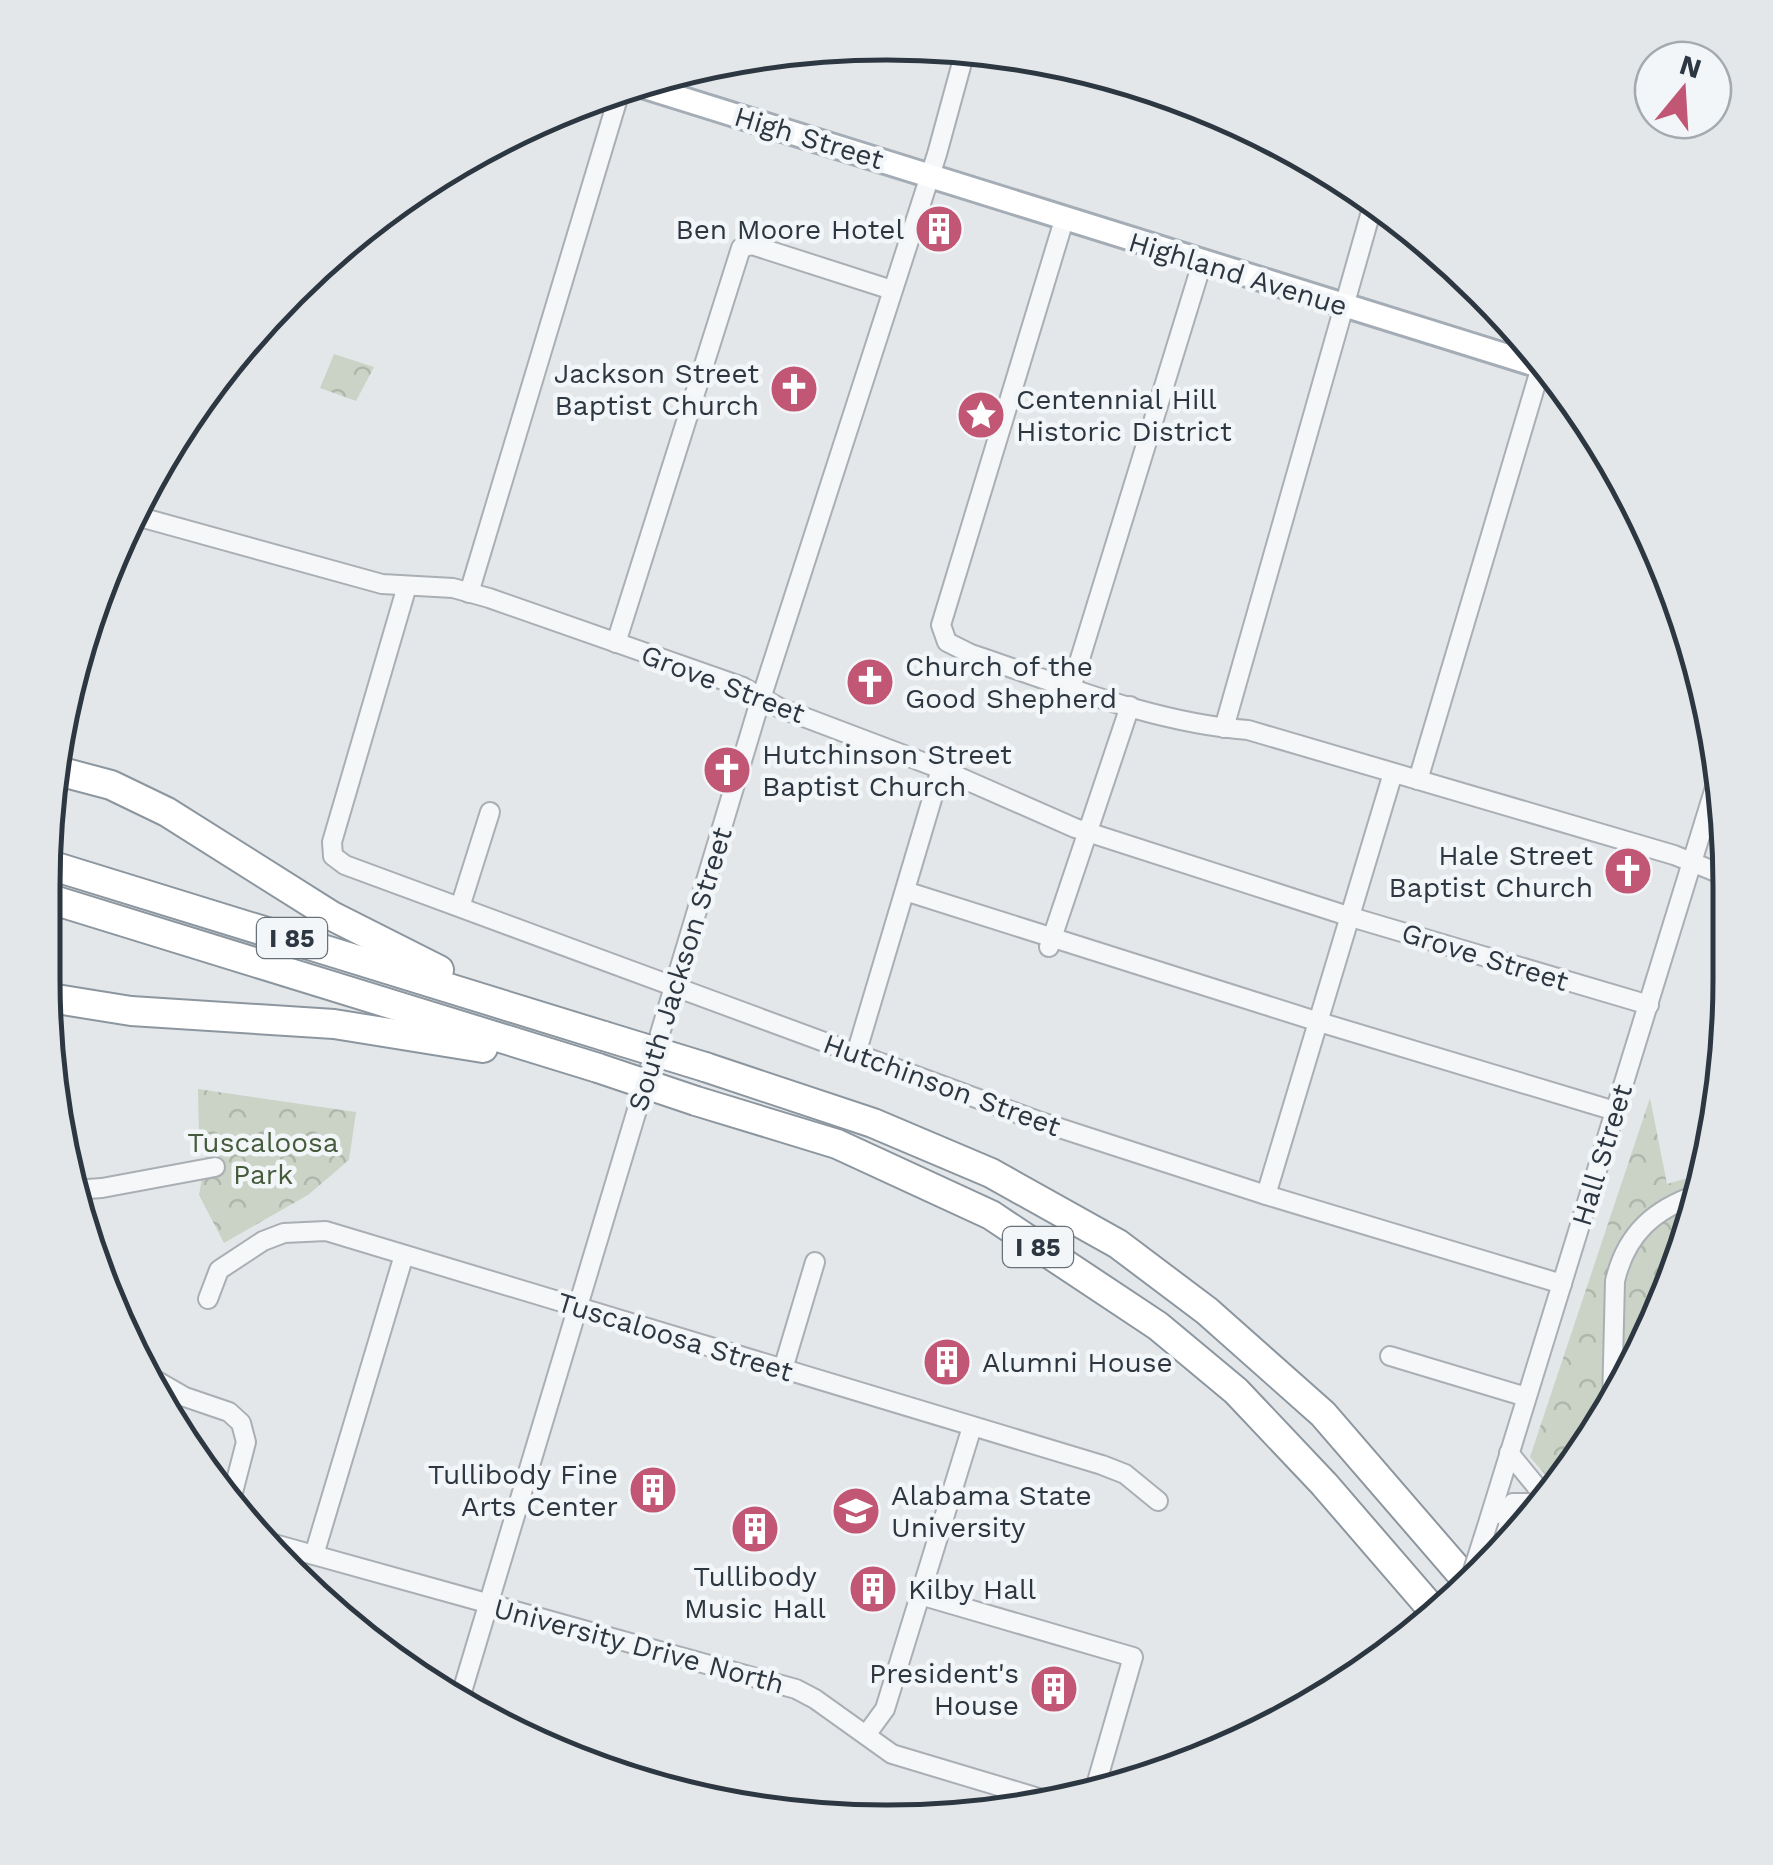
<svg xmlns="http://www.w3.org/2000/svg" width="1773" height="1865" font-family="'Work Sans',sans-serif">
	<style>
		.park { fill: url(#park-crowns) }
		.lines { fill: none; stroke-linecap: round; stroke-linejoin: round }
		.minor-casing { stroke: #a9afb4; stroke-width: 22 }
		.major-casing { stroke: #a4adb5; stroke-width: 28 }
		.highway-casing { stroke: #8c969f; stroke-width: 32 }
		.minor { stroke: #f6f7f9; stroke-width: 18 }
		.major { stroke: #fff; stroke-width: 22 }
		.highway { stroke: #fff; stroke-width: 28 }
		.minor-bridge-casing { stroke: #a9afb4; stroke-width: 22; stroke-linecap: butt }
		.highway-bridge-casing { stroke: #8c969f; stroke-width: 32; stroke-linecap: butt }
		.minor-bridge { stroke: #f6f7f9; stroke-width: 18 }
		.highway-bridge { stroke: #fff; stroke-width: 28 }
		.labels { text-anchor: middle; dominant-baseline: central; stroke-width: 9; stroke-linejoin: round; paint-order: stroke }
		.shield { fill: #f3f6f8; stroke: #687078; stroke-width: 2.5 }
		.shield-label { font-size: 25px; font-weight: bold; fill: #2d3741 }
		.street-label { font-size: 28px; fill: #2d3741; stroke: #f3f6f8 }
		.poi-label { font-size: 28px; fill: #2d3741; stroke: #f3f6f8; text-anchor: start }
		.park-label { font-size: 28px; fill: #465b3c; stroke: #f3f6f8 }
		.rim { fill: none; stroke: #2d3741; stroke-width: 5 }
	</style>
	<defs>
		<pattern id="park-crowns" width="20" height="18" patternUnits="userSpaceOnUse" patternTransform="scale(2.5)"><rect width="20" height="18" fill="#cbd3c6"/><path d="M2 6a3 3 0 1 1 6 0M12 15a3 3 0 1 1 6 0" fill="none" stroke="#afb6ab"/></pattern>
	</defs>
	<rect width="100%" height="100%" fill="#e4e7ea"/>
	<g class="park">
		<polygon points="334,354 374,367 356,401 320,388"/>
		<polygon points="198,1089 356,1112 349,1160 308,1195 224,1243 199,1195 206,1156 199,1137"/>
		<polygon points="1650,1098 1667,1184 1705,1173 1666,1302 1588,1448 1555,1486 1530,1457"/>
	</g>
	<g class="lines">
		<g class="minor-casing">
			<g id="minor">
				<path d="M 1064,220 L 941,625 L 947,642 L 971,654 C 1061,684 1153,723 1248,730 L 1674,855 L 1721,874"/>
				<polyline points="129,514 382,584 453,588 489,598 743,687 780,708 941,769 1075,828 1351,917 1649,1005"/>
				<polyline points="407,586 332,842 333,856 345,865 1041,1122 1266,1195 1562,1284"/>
				<polyline points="469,593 618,98 626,85"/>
				<polyline points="616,643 741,248 752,245 892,290"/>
				<polyline points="1071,688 1202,263"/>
				<polyline points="1224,728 1374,201"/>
				<polyline points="1418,780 1543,360"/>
				<polyline points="905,891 1319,1022 1615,1111"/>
				<polyline points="460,907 490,812"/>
				<polyline points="1049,947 1130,706"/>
				<polyline points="856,1054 941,769"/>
				<polyline points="73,1190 102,1188 215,1167"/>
				<polyline points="1266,1195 1393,773"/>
				<polyline points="208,1299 219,1270 263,1241 284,1233 326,1231 1102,1465 1125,1474 1158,1501"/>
				<polyline points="1390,1356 1526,1397"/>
				<polyline points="783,1369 815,1262"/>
				<polyline points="145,1374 185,1397 229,1412 241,1423 246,1442 231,1500"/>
				<path d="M 1612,1403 L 1615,1281 C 1626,1234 1654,1209 1699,1194"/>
				<polyline points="1509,1453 1545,1497"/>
				<polyline points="1489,1520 1721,768"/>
				<polyline points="1491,1530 1513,1503 1540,1503"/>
				<polyline points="267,1542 796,1689 815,1699 892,1754 1052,1802"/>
				<polyline points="314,1555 404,1255"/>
				<polyline points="920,1595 1133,1657 1094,1792"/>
				<polyline points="458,1705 757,711 937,154 966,48"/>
				<polyline points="866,1735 885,1709 972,1427"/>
			</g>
		</g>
		<g class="major-casing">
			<polyline id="major" points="632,83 1549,369"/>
		</g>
		<g class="highway-casing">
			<g id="highway">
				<polyline points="62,772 111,785 167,812 332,916 439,970"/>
				<polyline points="53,866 604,1036"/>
				<polyline points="50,899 598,1068"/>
				<polyline points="44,997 131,1011 334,1024 483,1048"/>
				<polyline points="705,1067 873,1123 991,1173 1118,1244 1207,1311 1323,1414 1469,1583"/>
				<polyline points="696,1101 837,1144 991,1215 1158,1326 1236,1391 1324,1484 1438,1616"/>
			</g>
		</g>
		<use href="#minor" class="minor"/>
		<use href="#major" class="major"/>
		<use href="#highway" class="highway"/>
		<g class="minor-bridge-casing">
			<polyline id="minor-bridge" points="1469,1583 1489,1520"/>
		</g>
		<g class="highway-bridge-casing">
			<g id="highway-bridge">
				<polyline points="604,1036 705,1067"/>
				<polyline points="598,1068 696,1101"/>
			</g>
		</g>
		<use href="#minor-bridge" class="minor-bridge"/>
		<use href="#highway-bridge" class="highway-bridge"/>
	</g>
	<defs>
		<g id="building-disc" transform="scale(2.5)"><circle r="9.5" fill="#c15774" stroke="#f3f6f8"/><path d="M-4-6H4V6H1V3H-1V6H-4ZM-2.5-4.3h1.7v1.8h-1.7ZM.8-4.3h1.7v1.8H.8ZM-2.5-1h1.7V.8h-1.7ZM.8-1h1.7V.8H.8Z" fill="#fff"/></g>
		<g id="church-disc" transform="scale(2.5)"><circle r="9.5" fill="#c15774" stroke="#f3f6f8"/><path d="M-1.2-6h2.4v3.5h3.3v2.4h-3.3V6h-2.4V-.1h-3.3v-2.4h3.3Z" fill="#fff"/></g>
		<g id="sight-disc" transform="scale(2.5)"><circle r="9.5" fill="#c15774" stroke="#f3f6f8"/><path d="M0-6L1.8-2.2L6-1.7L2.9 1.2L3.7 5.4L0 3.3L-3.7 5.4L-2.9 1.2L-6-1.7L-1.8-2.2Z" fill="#fff"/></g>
		<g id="university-disc" transform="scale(2.5)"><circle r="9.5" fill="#c15774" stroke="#f3f6f8"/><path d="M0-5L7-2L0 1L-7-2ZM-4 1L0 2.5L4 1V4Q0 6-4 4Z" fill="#fff"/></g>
	</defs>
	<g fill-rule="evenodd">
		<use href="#building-disc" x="939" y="229"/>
		<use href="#church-disc" x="794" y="389"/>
		<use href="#sight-disc" x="981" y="415"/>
		<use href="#church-disc" x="870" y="682"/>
		<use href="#church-disc" x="727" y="770"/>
		<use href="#church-disc" x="1628" y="871"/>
		<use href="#building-disc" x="947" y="1362"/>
		<use href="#building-disc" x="653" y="1490"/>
		<use href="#university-disc" x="856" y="1511"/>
		<use href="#building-disc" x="755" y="1529"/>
		<use href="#building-disc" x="873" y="1589"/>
		<use href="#building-disc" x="1054" y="1689"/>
	</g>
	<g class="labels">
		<g class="shield">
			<rect x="257" y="918" width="70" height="40" rx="8"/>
			<rect x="1003" y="1227" width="70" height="40" rx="8"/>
		</g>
		<g class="shield-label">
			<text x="292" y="938">I 85</text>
			<text x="1038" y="1247">I 85</text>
		</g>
		<g class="street-label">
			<text transform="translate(809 138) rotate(17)">High Street</text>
			<text transform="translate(1238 274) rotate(17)">Highland Avenue</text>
			<text transform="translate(723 684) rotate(21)">Grove Street</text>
			<text transform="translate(1485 957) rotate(17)">Grove Street</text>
			<text transform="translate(680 969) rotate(-73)">South Jackson Street</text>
			<text transform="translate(942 1085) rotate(20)">Hutchinson Street</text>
			<text transform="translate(1602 1155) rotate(-73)">Hall Street</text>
			<text transform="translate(675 1337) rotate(17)">Tuscaloosa Street</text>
			<text transform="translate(639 1646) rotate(15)">University Drive North</text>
		</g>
		<g class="poi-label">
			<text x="904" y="229" text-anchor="end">Ben Moore Hotel</text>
			<text x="759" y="373" text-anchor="end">Jackson Street<tspan x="759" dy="32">Baptist Church</tspan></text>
			<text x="1016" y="399">Centennial Hill<tspan x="1016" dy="32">Historic District</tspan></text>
			<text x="905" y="666">Church of the<tspan x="905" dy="32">Good Shepherd</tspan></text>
			<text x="762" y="754">Hutchinson Street<tspan x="762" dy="32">Baptist Church</tspan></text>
			<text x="1593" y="855" text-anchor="end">Hale Street<tspan x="1593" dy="32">Baptist Church</tspan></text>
			<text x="982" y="1362">Alumni House</text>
			<text x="618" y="1474" text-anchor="end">Tullibody Fine<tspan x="618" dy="32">Arts Center</tspan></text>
			<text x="891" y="1495">Alabama State<tspan x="891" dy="32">University</tspan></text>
			<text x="755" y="1576" text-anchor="middle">Tullibody<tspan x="755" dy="32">Music Hall</tspan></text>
			<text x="908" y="1589">Kilby Hall</text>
			<text x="1019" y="1673" text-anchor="end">President's<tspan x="1019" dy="32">House</tspan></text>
		</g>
		<g class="park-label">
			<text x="263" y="1142">Tuscaloosa<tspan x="263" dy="32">Park</tspan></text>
		</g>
	</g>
	<path d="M0 0H1773V1865H0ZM886 60H887A826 826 0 0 1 1713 886V979A826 826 0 0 1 887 1805H886A826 826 0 0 1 60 979V886A826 826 0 0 1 886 60Z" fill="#e3e7e9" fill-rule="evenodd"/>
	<path class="rim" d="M886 60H887A826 826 0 0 1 1713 886V979A826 826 0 0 1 887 1805H886A826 826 0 0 1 60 979V886A826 826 0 0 1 886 60Z"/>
	<g transform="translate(1683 90) rotate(18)"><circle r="48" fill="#f3f6f8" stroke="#a4aaaf" stroke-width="2.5"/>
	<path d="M0-8L18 38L0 25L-18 38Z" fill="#c15774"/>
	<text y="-15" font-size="28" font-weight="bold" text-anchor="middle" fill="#2d3741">N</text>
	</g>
</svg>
